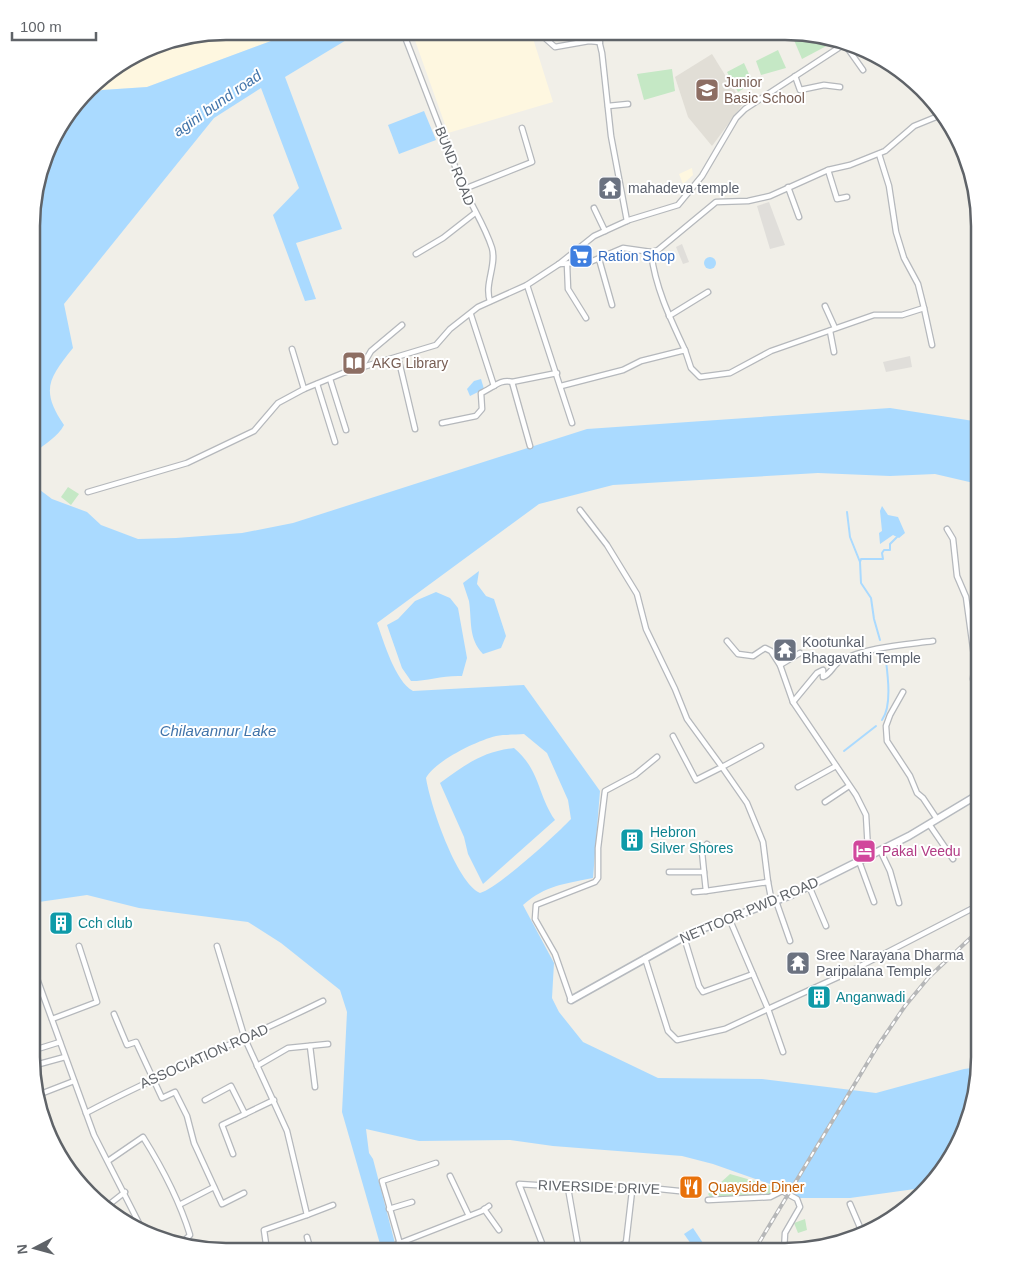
<svg xmlns="http://www.w3.org/2000/svg" width="1011" height="1283" font-family="Helvetica,sans-serif">
	<style>
		.commercial { fill: #fef7e0 }
		.industrial { fill: #e0deda }
		.education { fill: #e1ded6 }
		.green { fill: #c5e8c5 }
		.water { fill: #aadaff; fill-rule: evenodd }
		.lines { fill: none; stroke-linecap: round; stroke-linejoin: round }
		.stream { stroke: #aadaff; stroke-width: 2 }
		.street-casing { stroke: #b5b8bc; stroke-width: 7 }
		.secondary-casing { stroke: #b6babf; stroke-width: 9 }
		.street { stroke: #fff; stroke-width: 4.5 }
		.secondary { stroke: #fff; stroke-width: 6 }
		.rail-casing { stroke: #b6b7b8; stroke-width: 4 }
		.rail { stroke: #fff; stroke-width: 2; stroke-dasharray: 5.5; stroke-linecap: butt }
		.labels { text-anchor: middle; dominant-baseline: central; stroke-width: 4; stroke-linejoin: round; paint-order: stroke }
		.education-label { font-size: 14px; fill: #785e54; stroke: #fff; text-anchor: start }
		.street-label { font-size: 14px; fill: #5f6368; stroke: #fff }
		.worship-label { font-size: 14px; fill: #5b616d; stroke: #fff; text-anchor: start }
		.shop-label { font-size: 14px; fill: #366cbe; stroke: #fff; text-anchor: start }
		.culture-label { font-size: 14px; fill: #0d838f; stroke: #fff; text-anchor: start }
		.hotel-label { font-size: 14px; fill: #b23c85; stroke: #fff; text-anchor: start }
		.food-label { font-size: 14px; fill: #c56008; stroke: #fff; text-anchor: start }
		.water-label { font-size: 15px; font-style: italic; fill: #4174aa; stroke: #fff }
		.rim { fill: none; stroke: #5f6368; stroke-width: 2.5 }
	</style>
	<rect width="100%" height="100%" fill="#f1efe8"/>
	<g class="commercial">
		<polygon points="226,31 290,31 279,38 147,87 102,90 80,102 98,79 163,42"/>
		<polygon points="412,32 531,32 553,102 448,133"/>
		<polygon points="692,168 693,175 683,184 679,174"/>
	</g>
	<g class="industrial">
		<polygon points="769,202 785,245 770,249 757,206"/>
		<polygon points="682,244 689,262 683,264 676,247"/>
		<polygon points="910,356 912,367 886,372 883,362"/>
	</g>
	<polygon class="education" points="712,54 743,104 712,146 688,117 675,77"/>
	<g class="green">
		<polygon points="791,33 811,33 834,42 802,59"/>
		<polygon points="778,50 786,68 761,75 756,61"/>
		<polygon points="744,63 753,83 738,92 727,72"/>
		<polygon points="672,69 675,91 644,100 637,74"/>
		<polygon points="68,487 79,494 71,505 61,497"/>
		<polygon points="730,1174 782,1189 769,1194 711,1198 708,1194"/>
		<polygon points="805,1219 807,1230 798,1233 794,1223"/>
	</g>
	<g class="water">
		<path d="M 290,31 L 350,32 L 348,39 L 285,77 L 342,229 L 296,243 L 316,299 L 305,301 L 273,215 L 299,188 L 261,88 L 214,118 L 64,304 L 73,348 C 49,378 40,390 64,425 C 58,437 45,443 35,453 L 35,472 L 40,490 L 52,499 L 87,512 L 101,525 L 138,539 L 176,538 L 242,533 L 293,523 L 587,429 L 890,408 L 980,422 L 978,484 L 935,474 L 890,476 L 818,473 L 613,485 L 539,504 L 377,623 C 384,642 395,681 413,691 L 524,685 L 600,791 L 593,878 C 564,884 546,885 523,905 L 554,963 L 552,998 L 559,1012 L 583,1042 L 658,1078 L 762,1079 L 876,1093 L 964,1069 L 979,1067 L 969,1119 L 947,1165 L 922,1188 L 850,1198 L 799,1198 L 787,1190 L 713,1164 L 682,1156 L 553,1146 L 510,1140 L 419,1141 L 366,1129 L 369,1153 L 373,1159 L 397,1251 L 382,1251 L 342,1112 L 347,1012 L 340,990 L 281,943 L 248,922 L 139,908 L 87,895 L 32,903 L 33,200 L 57,129 L 80,102 L 102,90 L 147,87 L 279,38 ZM 524,734 L 547,753 L 568,800 L 571,819 C 557,834 498,888 480,893 C 456,882 430,804 426,778 C 435,761 476,741 496,736 C 505,734 515,735 524,734 Z"/>
		<polygon points="424,111 436,140 399,154 388,125"/>
		<circle cx="710" cy="263" r="6"/>
		<polygon points="481,379 484,389 470,396 467,389 474,381"/>
		<polygon points="882,506 888,515 898,517 905,533 899,538 893,535 880,544 879,533 882,531 880,511"/>
		<path d="M 479,571 L 477,584 L 486,596 L 494,599 L 506,636 L 501,648 L 483,654 C 468,638 472,621 469,601 C 467,595 465,589 463,583 Z"/>
		<path d="M 436,592 L 450,598 L 458,608 L 467,658 L 462,676 C 444,675 428,681 411,681 L 402,668 L 387,625 L 398,619 L 415,601 Z"/>
		<path d="M 514,748 C 541,771 537,794 555,820 L 483,884 L 468,854 L 464,837 L 440,783 C 466,764 482,752 514,748 Z"/>
		<polygon points="693,1228 705,1246 696,1251 684,1234"/>
	</g>
	<g class="lines">
		<g class="stream">
			<polyline points="847,512 850,537 860,562"/>
			<polyline points="880,640 874,619 871,598 861,583 860,562 861,559 883,559 882,553 884,550 890,550 890,544 897,537"/>
			<path d="M 882,720 C 893,705 887,670 885,653"/>
			<polyline points="844,751 876,726"/>
		</g>
		<g class="street-casing">
			<g id="street">
				<path d="M 403,32 C 423,83 442,135 463,186 C 472,207 485,226 492,248 C 497,265 484,284 490,301"/>
				<polyline points="597,32 602,53 611,136 627,221"/>
				<polyline points="546,39 555,47 589,41 600,42"/>
				<polyline points="846,46 863,70"/>
				<polyline points="795,76 800,90 824,85 840,87"/>
				<polyline points="608,106 628,104"/>
				<polyline points="964,154 968,171 973,175"/>
				<polyline points="828,170 837,199 847,197"/>
				<polyline points="788,187 799,217"/>
				<polyline points="464,189 532,162 522,128"/>
				<polyline points="594,208 605,231"/>
				<path d="M 651,252 C 655,287 670,318 685,350"/>
				<polyline points="416,254 443,238 475,213"/>
				<polyline points="599,259 612,305"/>
				<polyline points="559,264 590,262 623,248 651,252 658,250 716,202 748,201 770,196 828,170 850,165 885,151 914,126 941,115"/>
				<polyline points="567,264 568,289 586,318"/>
				<polyline points="527,285 572,423"/>
				<polyline points="825,306 835,328"/>
				<polyline points="924,308 932,345"/>
				<polyline points="471,315 494,386"/>
				<polyline points="669,316 708,292"/>
				<polyline points="830,331 834,352"/>
				<polyline points="292,349 304,389"/>
				<polyline points="398,357 415,429"/>
				<polyline points="361,368 371,351 402,325"/>
				<polyline points="330,379 346,430"/>
				<polyline points="512,382 557,373"/>
				<polyline points="317,384 335,442"/>
				<polyline points="561,386 623,370 641,361 685,350 691,368 700,377 730,373 771,351 874,315 902,315 924,308 918,284 904,258 896,232 889,186 879,154"/>
				<path d="M 442,423 L 476,416 L 482,409 L 481,393 C 491,389 501,378 512,382 L 530,446"/>
				<polyline points="88,492 187,463 254,431 278,403 304,389 343,373 436,345 450,329 478,307 527,285 559,264 594,236 629,220 678,205 702,176 736,118 745,109 843,45"/>
				<polyline points="580,510 607,545 637,594 646,629 675,689 687,719 722,767 696,780 673,736"/>
				<polyline points="947,529 953,539 957,576 966,597 975,663 973,679 980,707"/>
				<polyline points="727,641 738,654 753,656 765,648 771,651 780,665 793,702 856,795 866,815 868,850 870,855"/>
				<polyline points="780,665 800,653"/>
				<polyline points="903,692 890,715 886,726 887,741 910,776 917,793 923,798 937,819"/>
				<path d="M 793,702 L 817,673 L 823,670 L 823,677 C 831,674 833,665 840,661 C 867,647 903,645 933,641"/>
				<polyline points="761,746 722,767 747,803 763,842 768,882"/>
				<polyline points="798,787 836,766"/>
				<polyline points="825,802 849,786"/>
				<polyline points="929,824 953,859"/>
				<polyline points="880,850 890,871 899,903"/>
				<polyline points="859,861 874,902"/>
				<polyline points="669,872 704,872 706,891 768,882 772,903"/>
				<polyline points="704,872 702,852 707,844"/>
				<polyline points="809,886 826,926"/>
				<polyline points="694,892 706,891"/>
				<polyline points="776,901 790,941"/>
				<polyline points="684,937 699,986 703,992 753,974"/>
				<polyline points="217,946 245,1039 287,1131 307,1215 264,1230 267,1251"/>
				<polyline points="645,958 668,1031 677,1040 725,1029 768,1009 729,918"/>
				<polyline points="31,962 94,1135 143,1231"/>
				<polyline points="571,1000 555,954 535,919 536,905 595,882 598,878 598,848 605,791 635,775 657,757"/>
				<polyline points="114,1014 127,1045 136,1042 162,1098 175,1092 187,1116 194,1143 222,1204 244,1193"/>
				<polyline points="52,1019 97,1002 79,946"/>
				<polyline points="310,1046 315,1087"/>
				<polyline points="31,1051 60,1042"/>
				<polyline points="783,1052 768,1009 847,973 979,905"/>
				<polyline points="32,1066 65,1057"/>
				<polyline points="257,1066 288,1048 328,1044"/>
				<polyline points="43,1093 74,1081"/>
				<polyline points="205,1100 231,1086 245,1114"/>
				<path d="M 86,1113 C 163,1072 244,1040 323,1001"/>
				<polyline points="233,1154 222,1125 274,1100"/>
				<path d="M 108,1161 L 143,1137 C 163,1169 179,1199 190,1235 L 184,1241 L 185,1246"/>
				<polyline points="450,1176 469,1216"/>
				<polyline points="568,1188 579,1251"/>
				<polyline points="708,1200 770,1197 782,1191 797,1199 800,1207 785,1233 784,1251"/>
				<polyline points="181,1204 214,1187"/>
				<polyline points="850,1204 862,1232"/>
				<polyline points="106,1207 125,1192"/>
				<polyline points="389,1209 412,1202"/>
				<polyline points="484,1209 499,1230"/>
				<polyline points="307,1215 333,1205"/>
				<polyline points="307,1237 311,1251"/>
				<polyline points="400,1243 482,1211 489,1206"/>
				<polyline points="402,1251 382,1181 436,1163"/>
				<polyline points="545,1251 519,1184 632,1191 640,1187 679,1191"/>
				<polyline points="608,1251 626,1243"/>
				<polyline points="632,1251 626,1243 632,1191"/>
			</g>
		</g>
		<g class="secondary-casing">
			<g id="secondary">
				<polyline points="571,1000 691,933 791,895 909,836 979,794"/>
				<polyline points="397,1251 396,1246 400,1243"/>
			</g>
		</g>
		<use href="#street" class="street"/>
		<use href="#secondary" class="secondary"/>
		<g class="rail-casing">
			<polyline id="rail" points="754,1251 877,1047 905,1006 929,977 979,930"/>
		</g>
		<use href="#rail" class="rail"/>
	</g>
	<defs>
		<g id="school-square" transform="scale(1.25)"><rect x="-9" y="-9" width="18" height="18" rx="4" fill="#8d6e63" stroke="#fff"/><path d="M0-5L7-2L0 1L-7-2ZM-4 1L0 2.5L4 1V4Q0 6-4 4Z" fill="#fff"/></g>
		<g id="temple-square" transform="scale(1.25)"><rect x="-9" y="-9" width="18" height="18" rx="4" fill="#6b7280" stroke="#fff"/><path d="M0-6L5-2H3V0L6.5 2.5H4V6H1.5V3h-3V6H-4V2.5H-6.5L-3 0V-2H-5Z" fill="#fff"/></g>
		<g id="supermarket-square" transform="scale(1.25)"><rect x="-9" y="-9" width="18" height="18" rx="4" fill="#3f7fe0" stroke="#fff"/><path d="M-6-5.5h2.5l.6 2H6L4.5 2H-2.5L-4.4-4H-6ZM-1.5 3.2a1.3 1.3 0 1 0 .1 0ZM3 3.2a1.3 1.3 0 1 0 .1 0Z" fill="#fff"/></g>
		<g id="library-square" transform="scale(1.25)"><rect x="-9" y="-9" width="18" height="18" rx="4" fill="#8d6e63" stroke="#fff"/><path d="M-6-4Q-3-5.5-.7-3.5V5Q-3 3-6 4ZM6-4Q3-5.5 .7-3.5V5Q3 3 6 4Z" fill="#fff"/></g>
		<g id="building-square" transform="scale(1.25)"><rect x="-9" y="-9" width="18" height="18" rx="4" fill="#0f9aa8" stroke="#fff"/><path d="M-4-6H4V6H1V3H-1V6H-4ZM-2.5-4.3h1.7v1.8h-1.7ZM.8-4.3h1.7v1.8H.8ZM-2.5-1h1.7V.8h-1.7ZM.8-1h1.7V.8H.8Z" fill="#fff"/></g>
		<g id="hotel-square" transform="scale(1.25)"><rect x="-9" y="-9" width="18" height="18" rx="4" fill="#d1479c" stroke="#fff"/><path d="M-6-4.5h1.5V1H6V5H4.5V3h-9V5H-6ZM-4 0a1.8 1.8 0 1 1 3.6 0ZM.5 0V-2.5h3Q6-2.5 6 0Z" fill="#fff"/></g>
		<g id="restaurant-square" transform="scale(1.25)"><rect x="-9" y="-9" width="18" height="18" rx="4" fill="#e8710a" stroke="#fff"/><path d="M-5-6h1v4h1v-4h1v4h1v-4h1v5L-1.5 .5V6h-2V.5L-5-1ZM5-6V6H3V1.5H1.5Q1.5-4 5-6Z" fill="#fff"/></g>
	</defs>
	<g fill-rule="evenodd">
		<use href="#school-square" x="707" y="90"/>
		<use href="#temple-square" x="610" y="188"/>
		<use href="#supermarket-square" x="581" y="256"/>
		<use href="#library-square" x="354" y="363"/>
		<use href="#temple-square" x="785" y="650"/>
		<use href="#building-square" x="632" y="840"/>
		<use href="#hotel-square" x="864" y="851"/>
		<use href="#building-square" x="61" y="923"/>
		<use href="#temple-square" x="798" y="963"/>
		<use href="#building-square" x="819" y="997"/>
		<use href="#restaurant-square" x="691" y="1187"/>
	</g>
	<g class="labels">
		<g class="education-label">
			<text x="724" y="82">Junior<tspan x="724" dy="16">Basic School</tspan></text>
			<text x="372" y="363">AKG Library</text>
		</g>
		<g class="street-label">
			<text transform="translate(455 166) rotate(68)">BUND ROAD</text>
			<text transform="translate(749 910) rotate(-23)">NETTOOR PWD ROAD</text>
			<text transform="translate(204 1056) rotate(-24)">ASSOCIATION ROAD</text>
			<text transform="translate(599 1187) rotate(2)">RIVERSIDE DRIVE</text>
		</g>
		<g class="worship-label">
			<text x="628" y="188">mahadeva temple</text>
			<text x="802" y="642">Kootunkal<tspan x="802" dy="16">Bhagavathi Temple</tspan></text>
			<text x="816" y="955">Sree Narayana Dharma<tspan x="816" dy="16">Paripalana Temple</tspan></text>
		</g>
		<g class="shop-label">
			<text x="598" y="256">Ration Shop</text>
		</g>
		<g class="culture-label">
			<text x="650" y="832">Hebron<tspan x="650" dy="16">Silver Shores</tspan></text>
			<text x="78" y="923">Cch club</text>
			<text x="836" y="997">Anganwadi</text>
		</g>
		<g class="hotel-label">
			<text x="882" y="851">Pakal Veedu</text>
		</g>
		<g class="food-label">
			<text x="708" y="1187">Quayside Diner</text>
		</g>
		<g class="water-label">
			<text transform="translate(217 103) rotate(-35)">agini bund road</text>
			<text x="218" y="730">Chilavannur Lake</text>
		</g>
	</g>
	<path d="M0 0H1011V1283H0ZM226 40H785A186 186 0 0 1 971 226V1057A186 186 0 0 1 785 1243H226A186 186 0 0 1 40 1057V226A186 186 0 0 1 226 40Z" fill="#fff" fill-rule="evenodd"/>
	<path class="rim" d="M226 40H785A186 186 0 0 1 971 226V1057A186 186 0 0 1 785 1243H226A186 186 0 0 1 40 1057V226A186 186 0 0 1 226 40Z"/>
	<g transform="translate(35 1248) rotate(264)" stroke="#ffffff" stroke-width="4" paint-order="stroke">
	<path d="M0-4L9 19L0 12L-9 19Z" fill="#5f6368"/>
	<text y="-8" font-size="14" font-weight="bold" text-anchor="middle" fill="#5f6368">N</text>
	</g>
	<path d="M12 32v8h84v-8" fill="none" stroke="#5f6368" stroke-width="2.5"/>
	<text x="20" y="32" font-size="15" fill="#5f6368" stroke="#ffffff" stroke-width="4" paint-order="stroke">100 m</text>
</svg>
